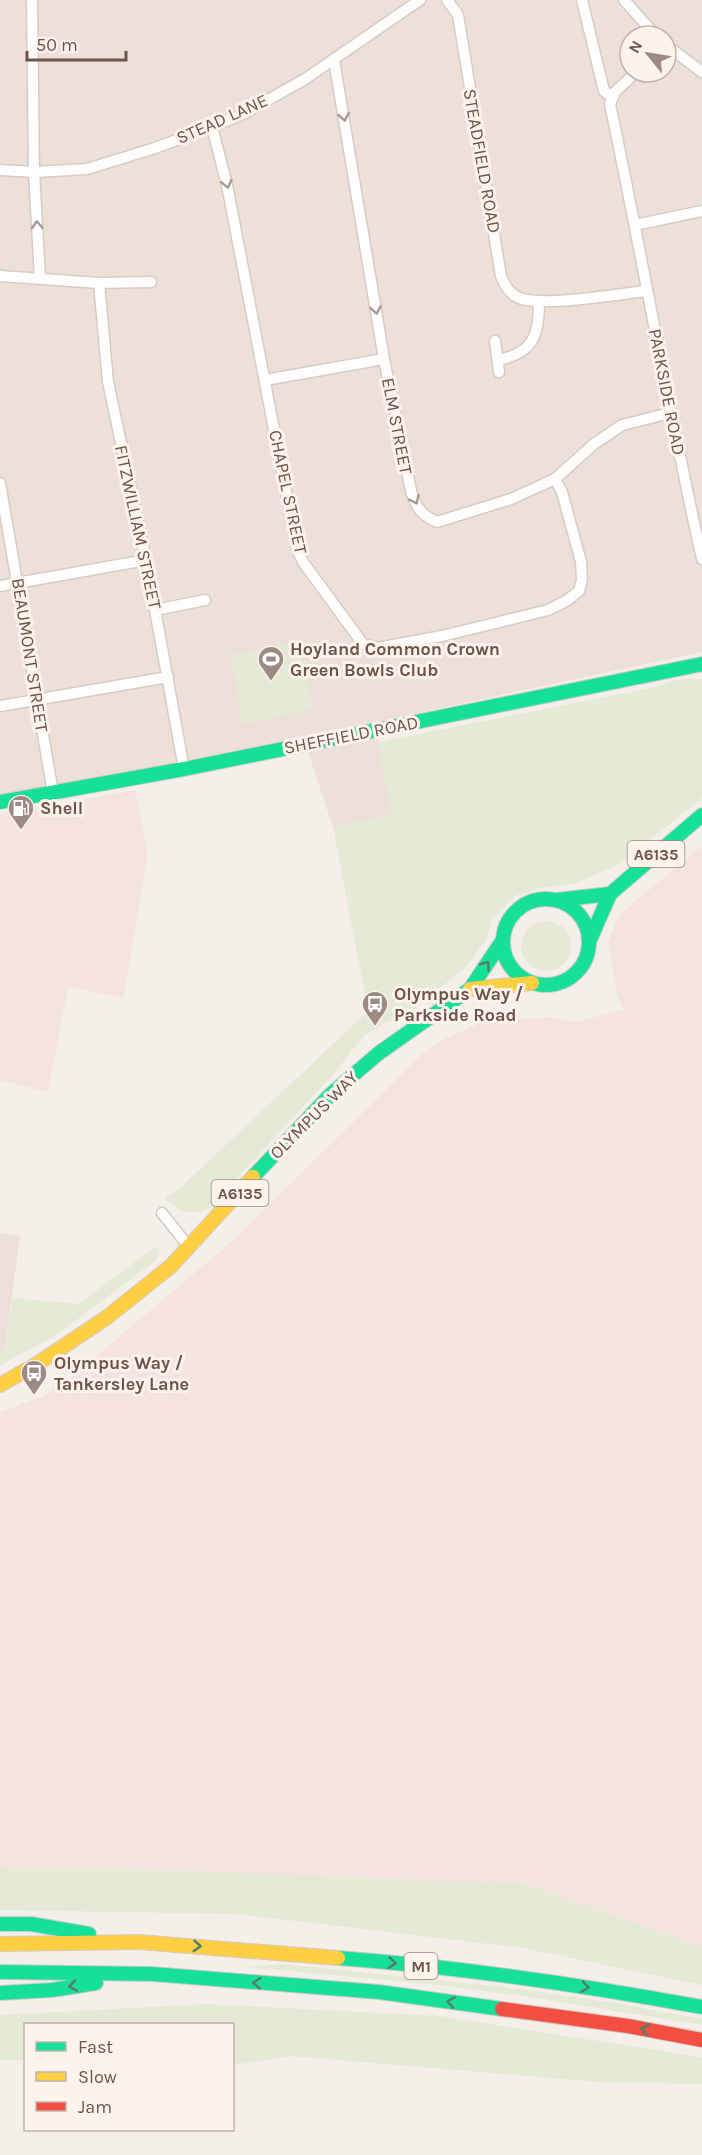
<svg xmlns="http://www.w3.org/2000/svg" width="702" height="2155" font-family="Karla,sans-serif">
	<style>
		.residential { fill: #ede0d8; fill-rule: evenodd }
		.commercial { fill: #f4e3df }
		.green { fill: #e5ead6 }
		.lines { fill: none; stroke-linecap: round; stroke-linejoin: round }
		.street-casing { stroke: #d4ccc8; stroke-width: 13 }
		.fast-casing { stroke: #d4cac6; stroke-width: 16 }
		.slow-casing { stroke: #d4cac6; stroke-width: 16 }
		.jam-casing { stroke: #d4cac6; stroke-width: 16 }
		.street { stroke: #fefdfc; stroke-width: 10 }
		.fast { stroke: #16e098; stroke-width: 14 }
		.slow { stroke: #ffcf43; stroke-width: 14 }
		.jam { stroke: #f24e42; stroke-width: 14 }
		.oneway { stroke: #a89894 }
		.oneway2 { stroke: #547e64 }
		.labels { text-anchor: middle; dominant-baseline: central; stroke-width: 6; stroke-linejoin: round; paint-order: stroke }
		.shield { fill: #fcf3eb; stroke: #99847d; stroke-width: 1.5 }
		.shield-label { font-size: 16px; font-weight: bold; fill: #6f544e }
		.street-label { font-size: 18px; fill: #6f544e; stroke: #fcf3eb }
		.poi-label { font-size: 18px; font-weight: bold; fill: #6f544e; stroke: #fcf3eb; text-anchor: start }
	</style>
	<rect width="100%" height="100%" fill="#f5efea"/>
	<g class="residential">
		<path d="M 0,0 L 702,0 L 702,652 L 375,722 L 393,815 L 333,827 L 303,737 L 0,798 ZM 630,36 L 666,36 L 666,72 L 630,72 Z"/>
		<polygon points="0,1233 20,1236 5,1350 0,1349"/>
	</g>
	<g class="commercial">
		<polygon points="135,790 148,855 123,998 68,987 48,1092 0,1080 0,814"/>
		<polygon points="702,848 702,1947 525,1884 150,1870 0,1868 0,1412 46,1395 92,1360 238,1236 421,1055 442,1040 485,1021 548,1017 577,1022 624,1009 617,996 608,942 619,915 697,850"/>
	</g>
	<g class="green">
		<polygon points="299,641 313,709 243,724 231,655"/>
		<path d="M 692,678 L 702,679 L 702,798 L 619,864 L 576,883 L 536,889 L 515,896 L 492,920 L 487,938 L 468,965 L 407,1015 L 386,1022 L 366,1035 L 350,1052 L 339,1068 L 209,1208 C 189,1217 179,1212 164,1198 L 180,1188 L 368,1011 L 333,827 L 392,815 L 378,742 L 657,687 L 672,681 Z"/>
		<circle cx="546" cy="946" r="25"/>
		<polygon points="157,1246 160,1253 155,1261 57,1335 0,1365 0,1349 5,1349 13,1298 78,1304"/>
		<polygon points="0,1868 167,1870 525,1884 702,1947 702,1985 522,1948 237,1914 0,1910"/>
		<polygon points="284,1964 521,1989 621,2004 702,2019 702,2025 524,1996 440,1985 245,1967"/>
		<polygon points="206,2004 439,2016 694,2056 702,2058 702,2084 598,2082 291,2056 233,2065 232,2024 26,2024 25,2060 0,2060 0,2015"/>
	</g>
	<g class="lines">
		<g class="street-casing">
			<g id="street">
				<polyline points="32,0 34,172 40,278"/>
				<path d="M 447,0 L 458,15 L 501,276 C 505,285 508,292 517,297 C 538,308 619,294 646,291"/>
				<polyline points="582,0 604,91 612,97"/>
				<polyline points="624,0 656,36"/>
				<polyline points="666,45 702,72"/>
				<path d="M 334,60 L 384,359 L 411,491 C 416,507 421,515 437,522 L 511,499 L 555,479 L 594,444 L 622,425 L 670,413"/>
				<path d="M 636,72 L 615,92 L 610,104 C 642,255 668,408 702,559"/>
				<polyline points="212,127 227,185 297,549 303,562 363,644 378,648 442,636 548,610 566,601 579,591 582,580 581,562 562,492 555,479"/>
				<polyline points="0,170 35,172 87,169 152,149 212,127 245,113 305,79 420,0"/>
				<polyline points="635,225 702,211"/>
				<polyline points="0,276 99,283 151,282"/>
				<polyline points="99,283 108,382 146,560 184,769"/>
				<polyline points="495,341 499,372"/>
				<path d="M 498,360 C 533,353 539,336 539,302"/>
				<polyline points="265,380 384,359"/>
				<polyline points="0,483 53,793"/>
				<polyline points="0,586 146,560"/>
				<polyline points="155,610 205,600"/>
				<polyline points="0,706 168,677"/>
				<polyline points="162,1213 189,1247"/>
			</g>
		</g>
		<g class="fast-casing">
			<g id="fast">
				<polyline points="0,802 184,769 702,664"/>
				<circle cx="546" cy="942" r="43"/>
				<polyline points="556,900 610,894"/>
				<polyline points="589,942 610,894 702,815"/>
				<polyline points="253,1177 331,1094 379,1053 470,989 503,940"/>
				<polyline points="0,1924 31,1924 89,1934"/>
				<path d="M 338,1958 C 460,1967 582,1985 702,2007"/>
				<polyline points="0,1972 152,1974 379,1992 502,2009"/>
				<polyline points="0,1993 52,1990 96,1983"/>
			</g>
		</g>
		<g class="slow-casing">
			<g id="slow">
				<polyline points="470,989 532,983"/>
				<polyline points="0,1385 37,1364 106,1318 171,1266 253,1177"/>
				<polyline points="0,1944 139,1942 338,1958"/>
			</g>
		</g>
		<g class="jam-casing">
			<polyline id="jam" points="502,2009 628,2026 702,2040"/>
		</g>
		<use href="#street" class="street"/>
		<use href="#fast" class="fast"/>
		<use href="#slow" class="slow"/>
		<use href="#jam" class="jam"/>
	</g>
	<defs><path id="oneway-chevron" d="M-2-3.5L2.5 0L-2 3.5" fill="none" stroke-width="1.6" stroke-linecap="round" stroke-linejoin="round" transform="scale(1.5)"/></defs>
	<g class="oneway">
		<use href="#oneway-chevron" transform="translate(344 117) rotate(80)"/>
		<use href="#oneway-chevron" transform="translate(227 184) rotate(77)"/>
		<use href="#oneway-chevron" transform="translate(37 225) rotate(-93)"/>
		<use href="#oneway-chevron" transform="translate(376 310) rotate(81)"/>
		<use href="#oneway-chevron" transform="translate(415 500) rotate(65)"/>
	</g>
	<g class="oneway2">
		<use href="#oneway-chevron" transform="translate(486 965) rotate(-55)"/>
		<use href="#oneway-chevron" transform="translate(197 1946) rotate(4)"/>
		<use href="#oneway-chevron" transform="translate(392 1963) rotate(6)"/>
		<use href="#oneway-chevron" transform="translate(257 1983) rotate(-176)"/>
		<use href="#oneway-chevron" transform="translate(73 1986) rotate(171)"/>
		<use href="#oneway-chevron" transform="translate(585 1987) rotate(8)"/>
		<use href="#oneway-chevron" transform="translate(451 2002) rotate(-172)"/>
		<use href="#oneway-chevron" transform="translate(645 2029) rotate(-169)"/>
	</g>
	<defs>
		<g id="stadium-pin" transform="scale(1.35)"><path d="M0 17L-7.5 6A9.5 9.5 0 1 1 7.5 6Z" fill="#9e8a85" stroke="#fcf3eb"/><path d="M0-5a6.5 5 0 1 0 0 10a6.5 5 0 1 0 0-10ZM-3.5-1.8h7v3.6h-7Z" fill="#fff"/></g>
		<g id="fuel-pin" transform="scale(1.35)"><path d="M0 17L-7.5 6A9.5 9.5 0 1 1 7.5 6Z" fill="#9e8a85" stroke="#fcf3eb"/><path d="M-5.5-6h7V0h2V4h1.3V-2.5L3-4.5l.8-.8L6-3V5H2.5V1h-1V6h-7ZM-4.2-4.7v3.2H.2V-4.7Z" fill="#fff"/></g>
		<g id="bus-pin" transform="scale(1.35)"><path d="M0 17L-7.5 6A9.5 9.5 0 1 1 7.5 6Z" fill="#9e8a85" stroke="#fcf3eb"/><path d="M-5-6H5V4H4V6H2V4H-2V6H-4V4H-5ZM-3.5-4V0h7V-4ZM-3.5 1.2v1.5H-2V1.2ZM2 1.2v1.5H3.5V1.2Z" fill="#fff"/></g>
	</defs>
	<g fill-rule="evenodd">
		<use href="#stadium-pin" x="271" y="659"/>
		<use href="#fuel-pin" x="21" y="808"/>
		<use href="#bus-pin" x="375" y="1004"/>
		<use href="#bus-pin" x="34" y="1373"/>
	</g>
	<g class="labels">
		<g class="shield">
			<rect x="627.5" y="841" width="57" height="26" rx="4.5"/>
			<rect x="211.5" y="1180" width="57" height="26" rx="4.5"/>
			<rect x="404.5" y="1953" width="33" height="26" rx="4.5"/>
		</g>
		<g class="shield-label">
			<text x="656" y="854">A6135</text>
			<text x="240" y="1193">A6135</text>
			<text x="421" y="1966">M1</text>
		</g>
		<g class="street-label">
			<text transform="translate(222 119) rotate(-24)">STEAD LANE</text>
			<text transform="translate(482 161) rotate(80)">STEADFIELD ROAD</text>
			<text transform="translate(667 392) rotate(79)">PARKSIDE ROAD</text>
			<text transform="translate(397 426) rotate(79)">ELM STREET</text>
			<text transform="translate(288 492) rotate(78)">CHAPEL STREET</text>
			<text transform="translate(138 527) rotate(78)">FITZWILLIAM STREET</text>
			<text transform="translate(30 655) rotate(81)">BEAUMONT STREET</text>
			<text transform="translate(351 735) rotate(-11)">SHEFFIELD ROAD</text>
			<text transform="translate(314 1115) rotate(-45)">OLYMPUS WAY</text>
		</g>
		<g class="poi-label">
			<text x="290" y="649">Hoyland Common Crown<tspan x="290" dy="21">Green Bowls Club</tspan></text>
			<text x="40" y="808">Shell</text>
			<text x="394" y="994">Olympus Way /<tspan x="394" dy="21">Parkside Road</tspan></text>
			<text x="54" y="1363">Olympus Way /<tspan x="54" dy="21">Tankersley Lane</tspan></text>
		</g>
	</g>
	<rect x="24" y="2023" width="210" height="108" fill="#fcf3eb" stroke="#c4b3ac" stroke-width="1.5"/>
	<rect x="36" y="2042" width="30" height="9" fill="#16e098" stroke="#c4b3ac" stroke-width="1.5"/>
	<text x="78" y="2053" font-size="18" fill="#6f544e">Fast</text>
	<rect x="36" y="2072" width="30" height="9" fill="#ffcf43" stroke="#c4b3ac" stroke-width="1.5"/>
	<text x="78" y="2083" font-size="18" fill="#6f544e">Slow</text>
	<rect x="36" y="2102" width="30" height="9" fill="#f24e42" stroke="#c4b3ac" stroke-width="1.5"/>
	<text x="78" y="2113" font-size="18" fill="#6f544e">Jam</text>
	<g transform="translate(648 54) rotate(300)"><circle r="28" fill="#fcf3eb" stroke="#c4b3ac" stroke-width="1.5"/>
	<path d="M0-4.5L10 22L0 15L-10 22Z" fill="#9e8a85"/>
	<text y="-9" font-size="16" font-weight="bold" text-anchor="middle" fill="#6f544e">N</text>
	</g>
	<path d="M27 51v9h99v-9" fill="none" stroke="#6f544e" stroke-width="3"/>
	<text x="36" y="51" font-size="18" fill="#6f544e" stroke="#fcf3eb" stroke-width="4.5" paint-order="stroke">50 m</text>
</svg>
